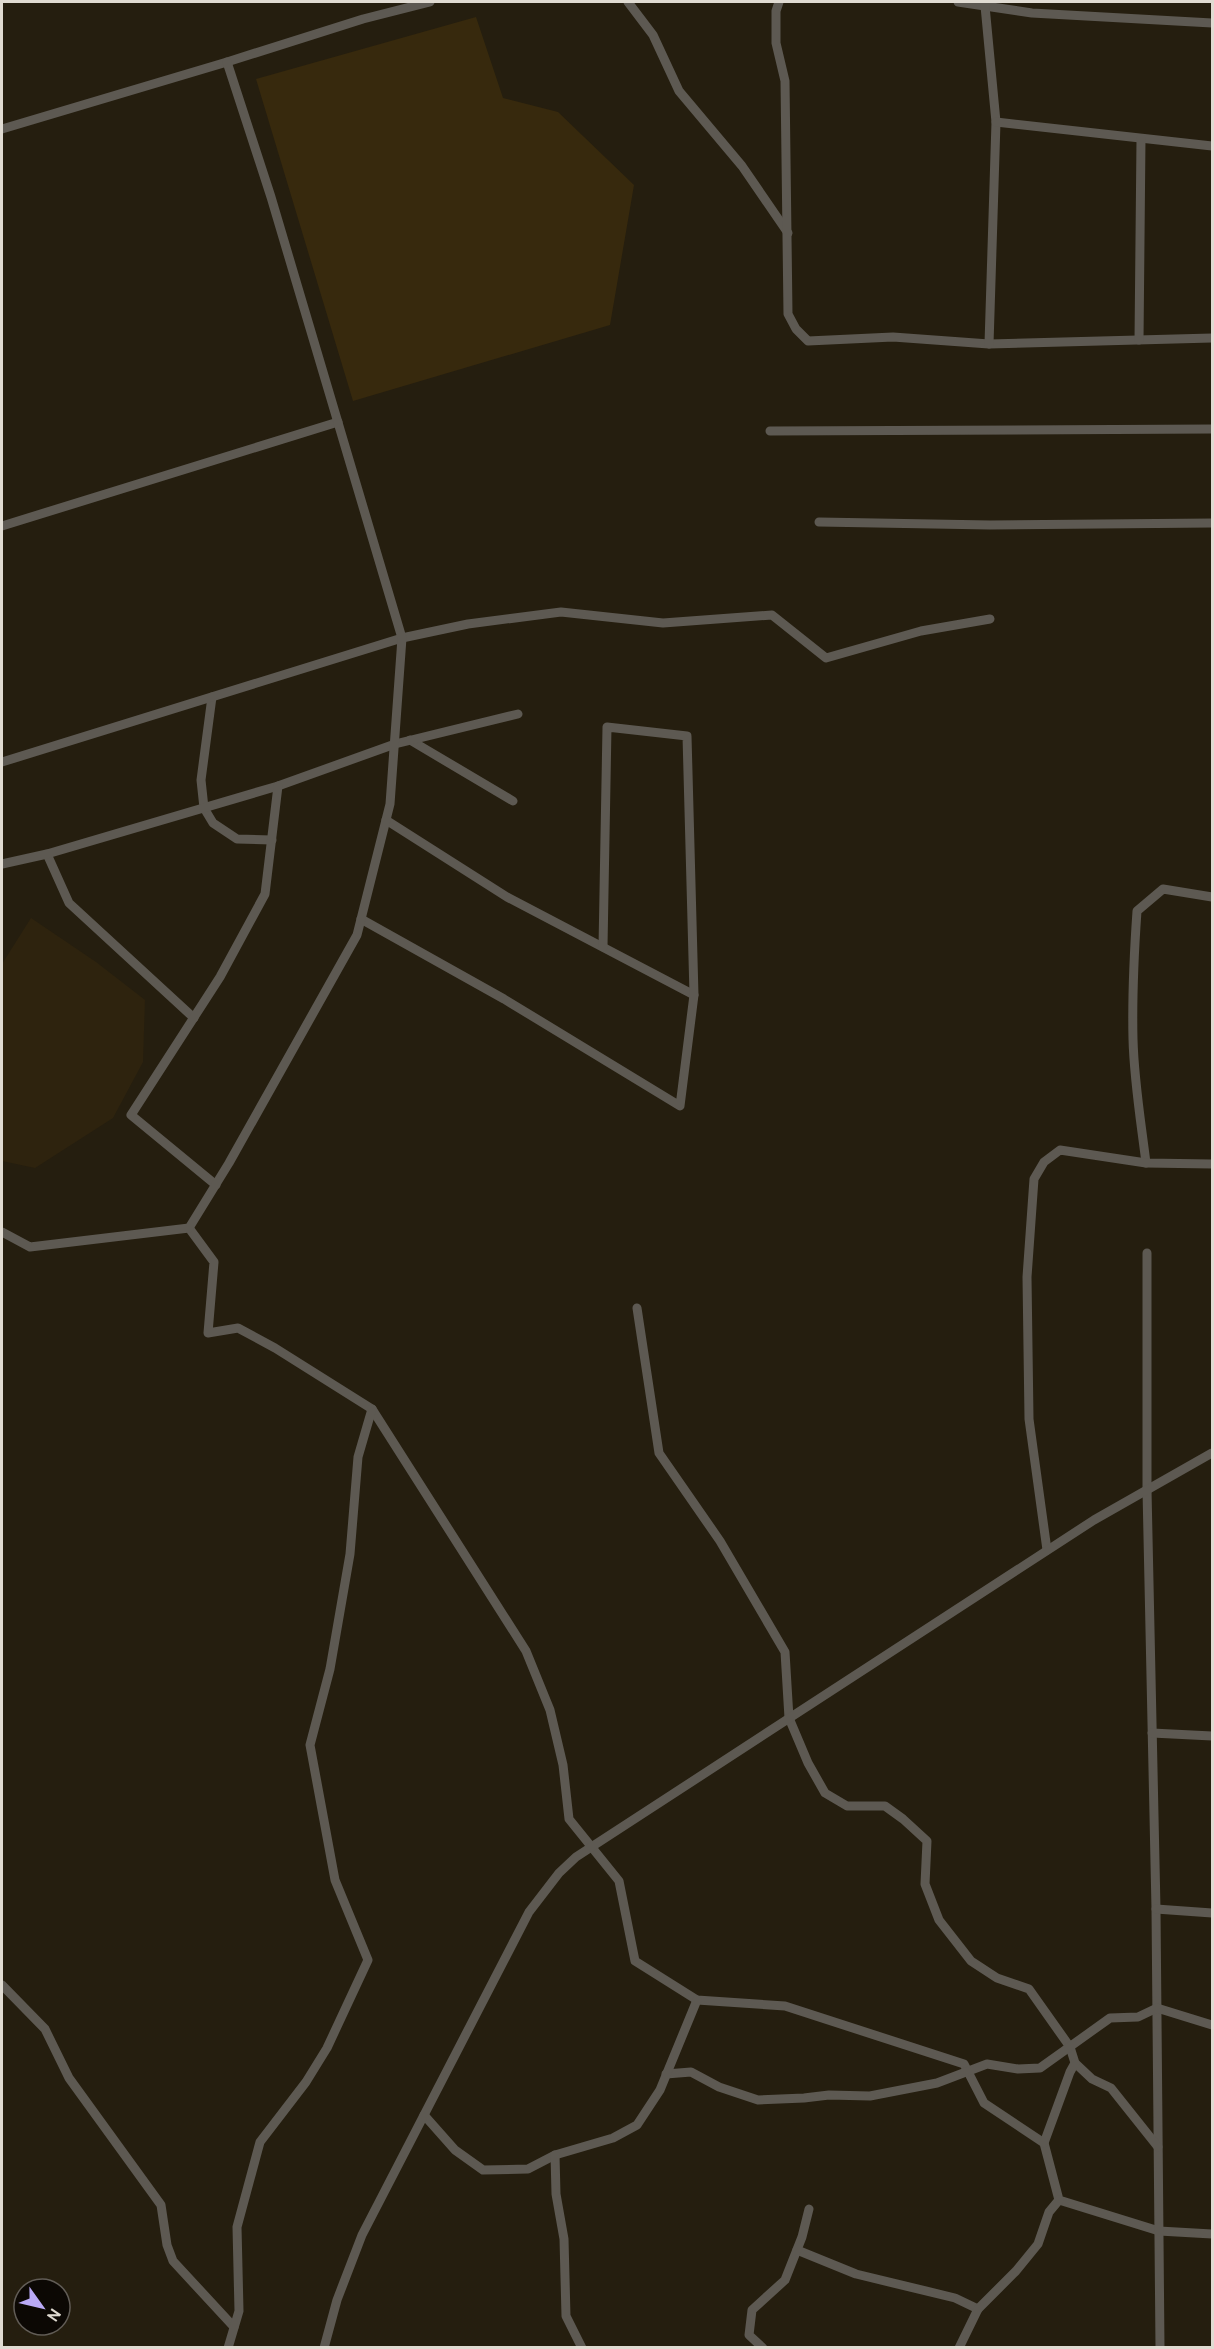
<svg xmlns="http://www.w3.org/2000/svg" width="1214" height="2349" font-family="Cabin,sans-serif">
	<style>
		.built { fill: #2e230e }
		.green { fill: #37290d }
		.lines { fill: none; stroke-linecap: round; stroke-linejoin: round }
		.minor { stroke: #5d5952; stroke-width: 9 }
	</style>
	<rect width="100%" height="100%" fill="#251e0f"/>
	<polygon class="built" points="31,918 96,962 145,1000 143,1062 113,1118 35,1168 2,1161 2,964"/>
	<polygon class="green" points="476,17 503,98 558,112 634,185 610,325 353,401 256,79"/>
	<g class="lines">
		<g class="minor">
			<polyline points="628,2 653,35 679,91 742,166 788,233"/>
			<polyline points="779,2 776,11 776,43 785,81 788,314 796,329 808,341 893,337 989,344 1212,338"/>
			<polyline points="958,2 1032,13 1212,23"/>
			<polyline points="985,6 996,122 989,344"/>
			<polyline points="996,122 1212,146"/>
			<polyline points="2,129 227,62 363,19 430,2"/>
			<polyline points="1139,340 1141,139"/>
			<polyline points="770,431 1212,429"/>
			<polyline points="819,522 990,525 1212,523"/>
			<polyline points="2,526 338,422"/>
			<polyline points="212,697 201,780 204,808 213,823 237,839 272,840"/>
			<polyline points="410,740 513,801"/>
			<polyline points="2,762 402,638 468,624 561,612 663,623 772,615 826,658 921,631 990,619"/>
			<polyline points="386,820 507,897 694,995"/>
			<polyline points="47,854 69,903 194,1018"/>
			<polyline points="2,864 47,854 278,786 395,744 518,714"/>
			<polyline points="361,919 504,999 680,1106 694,995 687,736 607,727 603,947"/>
			<path d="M 1146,1163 C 1141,1122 1134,1081 1133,1039 C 1132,996 1134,954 1137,911 L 1163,889 L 1212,897"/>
			<polyline points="216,1185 131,1115 220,977 265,894 278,786"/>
			<polyline points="189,1228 214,1262 208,1333 238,1328 275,1348 372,1409 526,1651 550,1710 563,1765 569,1819 619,1881 635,1961 697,2000 785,2006 964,2064 984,2103 1044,2143 1059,2200 1159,2231 1212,2234"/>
			<polyline points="2,1232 30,1247 189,1228 229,1163 357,935 390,804 402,638 271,197 227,62"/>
			<polyline points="1147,1253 1147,1490 1156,1909 1160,2348"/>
			<polyline points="637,1308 659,1453 720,1541 785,1652 789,1718 808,1763 825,1793 847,1806 885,1806 903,1819 927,1841 925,1884 939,1920 971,1961 997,1978 1029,1989 1070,2047 1075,2063 1092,2079 1111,2088 1158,2147"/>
			<polyline points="1047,1550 1029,1419 1027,1277 1034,1179 1044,1162 1060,1150 1146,1163 1212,1164"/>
			<polyline points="1152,1733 1212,1736"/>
			<polyline points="1156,1909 1212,1913"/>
			<polyline points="2,1985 45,2029 69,2078 161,2205 167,2245 173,2261 234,2327"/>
			<polyline points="666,2074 691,2072 719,2087 758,2100 804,2098 829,2095 870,2096 937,2083 987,2064 1018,2069 1040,2068 1110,2018 1138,2017 1157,2008 1212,2025"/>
			<polyline points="424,2115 455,2150 483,2170 528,2169 555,2155 613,2138 637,2125 660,2090 697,2000"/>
			<polyline points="1044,2143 1070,2072 1075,2063"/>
			<polyline points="555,2155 556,2194 564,2239 566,2316 582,2348"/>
			<polyline points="797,2250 856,2274 955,2298 978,2309"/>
			<polyline points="228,2348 239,2311 237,2227 260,2142 306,2082 327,2048 368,1960 335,1880 310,1745 330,1669 350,1554 358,1457 372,1409"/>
			<polyline points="324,2348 337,2300 362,2235 529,1912 559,1873 576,1857 1094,1520 1212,1453"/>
			<polyline points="763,2348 749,2335 752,2310 785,2280 802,2237 809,2209"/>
			<polyline points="959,2348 978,2309 1016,2271 1038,2244 1049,2212 1059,2200"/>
		</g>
	</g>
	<rect width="1214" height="2349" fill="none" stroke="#e0dbd2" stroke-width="6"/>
	<g transform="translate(42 2307) rotate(124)"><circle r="28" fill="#0c0804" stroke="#615c56" stroke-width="1.5"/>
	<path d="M0-4.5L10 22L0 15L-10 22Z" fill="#baaaf6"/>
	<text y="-9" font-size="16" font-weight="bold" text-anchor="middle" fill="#e0dbd2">N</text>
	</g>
</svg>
